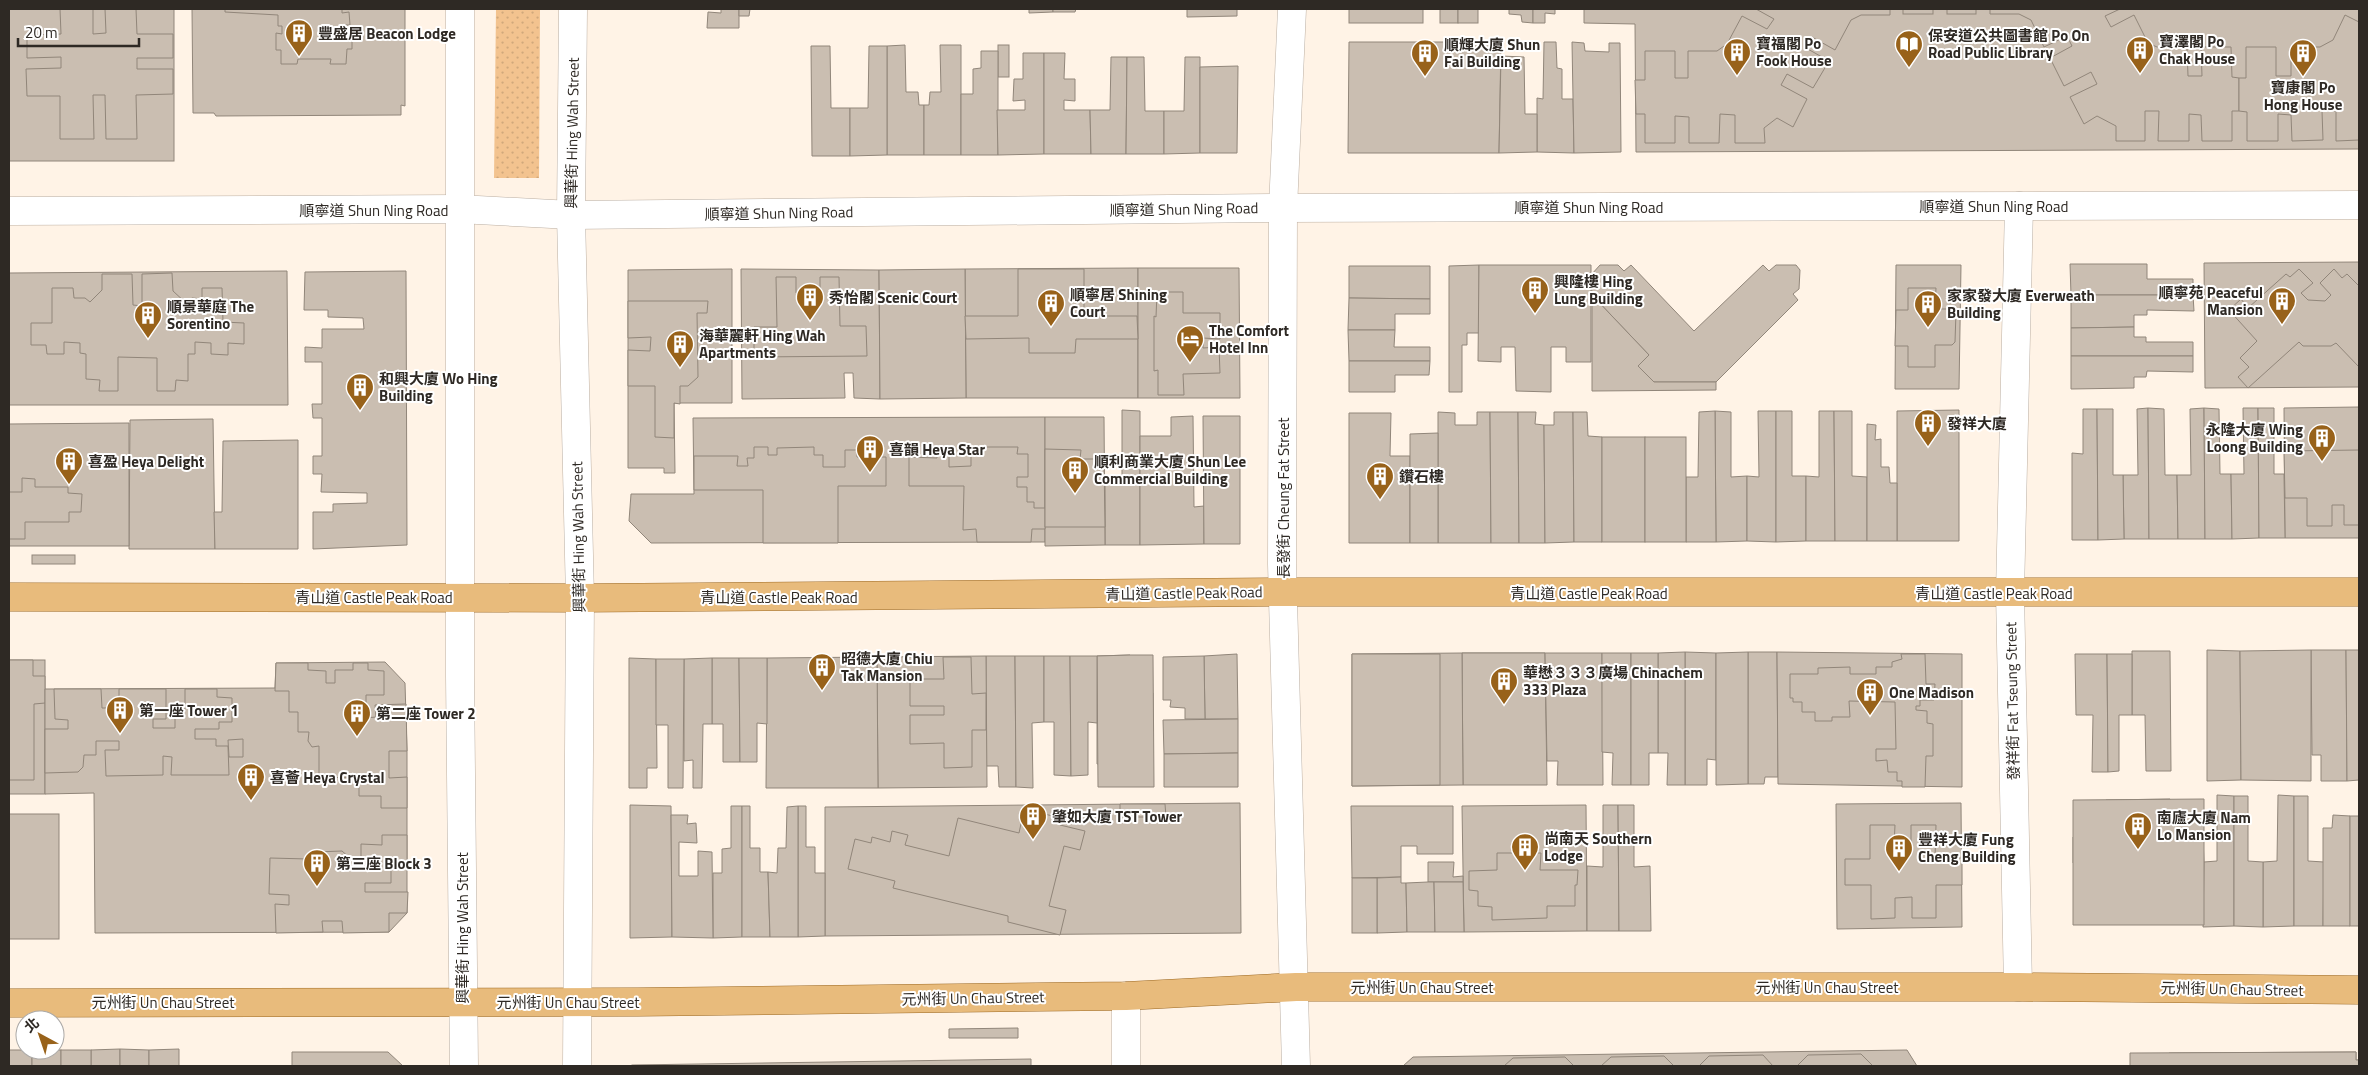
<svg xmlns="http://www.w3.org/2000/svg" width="2368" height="1075" font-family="'Titillium Web','Noto Sans TC',sans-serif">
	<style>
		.grass { fill: url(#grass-dots) }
		.building { fill: #cabeb1; stroke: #91867a }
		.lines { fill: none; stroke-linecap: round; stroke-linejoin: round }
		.minor-casing { stroke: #bbafa3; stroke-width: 29 }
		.major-casing { stroke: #9d6a25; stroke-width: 29 }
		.minor { stroke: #fff; stroke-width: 28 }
		.major { stroke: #e8bb7c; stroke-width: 28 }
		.labels { text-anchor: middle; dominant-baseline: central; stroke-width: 4; stroke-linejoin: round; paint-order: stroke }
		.poi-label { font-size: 15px; font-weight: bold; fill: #2e2924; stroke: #fff; text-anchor: start }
		.street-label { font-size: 15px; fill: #2e2924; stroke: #fff }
	</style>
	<defs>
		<pattern id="grass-dots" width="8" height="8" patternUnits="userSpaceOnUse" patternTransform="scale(1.25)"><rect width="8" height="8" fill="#f3c38f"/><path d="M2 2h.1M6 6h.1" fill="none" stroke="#d1a87b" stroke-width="1.8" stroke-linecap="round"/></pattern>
	</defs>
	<rect width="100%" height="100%" fill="#fff3e6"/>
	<polygon class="grass" points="496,9 540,9 539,178 494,178"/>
	<g class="building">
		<rect x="9" y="9" width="165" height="152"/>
		<polygon points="60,9 93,9 93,34 106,33 105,9 136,9 137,34 173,34 173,58 137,58 137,69 173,69 173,94 136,95 137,139 106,139 105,95 93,95 94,139 60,139 60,96 27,96 26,69 61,68 61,57 27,58 27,35 61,34"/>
		<polygon points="192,9 405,9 405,106 401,105 401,115 216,116 214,113 193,113"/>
		<polygon points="225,9 342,9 342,13 349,12 350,25 345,25 345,33 352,33 352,49 347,49 346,64 330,64 331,59 298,59 297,64 281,64 281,50 276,50 276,33 282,34 282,26 278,26 278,15 225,12"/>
		<polygon points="721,9 739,9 739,28 707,28 708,12 721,13"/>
		<polygon points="739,9 750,9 749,16 739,16"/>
		<polygon points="1029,9 1053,9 1053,12 1029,13"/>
		<polygon points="1053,9 1076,9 1075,12 1053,12"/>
		<polygon points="1187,9 1237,9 1237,16 1187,17"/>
		<rect x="1349" y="9" width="74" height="14"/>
		<rect x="1440" y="9" width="18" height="14"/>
		<rect x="1458" y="9" width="20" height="14"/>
		<polygon points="1509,9 1533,9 1533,23 1522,22 1521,15 1509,14"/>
		<polygon points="1533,9 1555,9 1555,14 1545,13 1545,23 1533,23"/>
		<polygon points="1584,9 2359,9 2359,149 1636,152 1635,24 1584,23"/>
		<polygon points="1756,9 1890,9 1890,15 1861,15 1851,20 1835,50 1812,37 1806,48 1829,61 1813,88 1787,74 1781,85 1807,99 1793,127 1777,118 1764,128 1765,143 1735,143 1735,115 1720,114 1719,143 1689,143 1689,117 1675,116 1675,143 1645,143 1645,114 1636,114 1635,80 1645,80 1645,51 1675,51 1675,78 1688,78 1688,51 1717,51 1727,44 1742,16 1767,29 1774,19"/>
		<rect x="1903" y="9" width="30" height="5"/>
		<rect x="1947" y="9" width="29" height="5"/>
		<polygon points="1990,9 2120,9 2105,16 2111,27 2134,15 2148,43 2157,47 2187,48 2188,76 2202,76 2201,47 2231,47 2232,77 2239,78 2239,111 2232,111 2232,141 2202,141 2201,115 2189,114 2189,141 2158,141 2159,111 2145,111 2145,141 2116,141 2116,126 2097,116 2084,124 2070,97 2097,84 2091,72 2064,86 2050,58 2072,46 2067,36 2044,47 2031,20 2019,14 1990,14"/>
		<polygon points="2345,15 2359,22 2359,140 2336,141 2336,111 2322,111 2323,140 2292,141 2291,115 2278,114 2278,141 2247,141 2247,112 2239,111 2239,78 2246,78 2246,47 2276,47 2276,76 2291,76 2291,47 2320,47 2333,40"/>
		<polygon points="1349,42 1501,42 1499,153 1348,153"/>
		<polygon points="1544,42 1556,42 1557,68 1562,69 1562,99 1573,99 1574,153 1537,152 1537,98 1543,99"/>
		<polygon points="1572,42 1584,43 1585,51 1609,52 1609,43 1620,43 1621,152 1574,153"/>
		<polygon points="905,45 906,92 918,92 919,105 924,105 924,155 887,155 887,46"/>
		<polygon points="940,45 961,45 961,155 924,155 924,105 929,105 930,92 941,92"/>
		<rect x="998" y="45" width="11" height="32"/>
		<polygon points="811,46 830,46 831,108 850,108 850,156 812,156"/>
		<polygon points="869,46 887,46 887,155 850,156 850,108 868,108"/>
		<polygon points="981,51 998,51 998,155 961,155 961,94 973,94 973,69 981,68"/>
		<polygon points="1023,53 1044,53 1044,154 998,155 997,110 1025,110 1025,100 1013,101 1014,79 1023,79"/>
		<polygon points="1044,53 1065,53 1064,79 1075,79 1075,101 1064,100 1064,110 1090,110 1091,154 1044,154"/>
		<polygon points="1501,56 1524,57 1525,114 1537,114 1537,152 1499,153"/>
		<polygon points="1111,57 1127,57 1126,154 1091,154 1090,110 1110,110"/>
		<polygon points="1127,57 1144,57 1145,111 1164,111 1164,154 1126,154"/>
		<polygon points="1185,57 1200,57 1200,153 1164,154 1164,111 1184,111"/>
		<polygon points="1238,66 1237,153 1200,153 1200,67"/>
		<polygon points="2359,262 2359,387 2205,388 2204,263"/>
		<polygon points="2070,264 2147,264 2147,279 2193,279 2193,295 2071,295"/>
		<polygon points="1479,265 1479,333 1467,333 1467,345 1462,345 1462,392 1449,392 1449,266"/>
		<polygon points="1479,265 1591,265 1591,362 1566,362 1566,347 1551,347 1551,392 1516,391 1515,347 1501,347 1501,362 1478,361"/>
		<polygon points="1600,265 1618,265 1624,271 1631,265 1694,331 1763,265 1769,271 1776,265 1796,265 1800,270 1799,289 1793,294 1798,300 1716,382 1654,382 1638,366 1649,355 1592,295 1591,275"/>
		<polygon points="1896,265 1961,265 1959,389 1895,389"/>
		<polygon points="1349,266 1430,266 1430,299 1349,298"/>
		<polygon points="1138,268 1138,398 966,398 965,269"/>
		<polygon points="1138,268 1239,268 1240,398 1138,398"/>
		<polygon points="732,269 732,403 674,403 675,473 664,473 664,468 628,468 628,270"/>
		<polygon points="741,269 879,270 880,399 854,398 853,373 844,373 845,398 742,399"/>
		<polygon points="965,269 966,398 880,399 879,270"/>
		<polygon points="1018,269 1084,269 1084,316 1137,316 1138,339 1076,339 1075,353 1029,353 1029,338 966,339 965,316 1018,316"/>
		<polygon points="2299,269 2313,283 2301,293 2308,300 2325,301 2331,295 2320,283 2334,269 2342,278 2347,274 2359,286 2359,367 2336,343 2331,346 2303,346 2299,342 2248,388 2238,377 2249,367 2240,358 2257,341 2229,310 2241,299 2248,308 2286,274 2290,277"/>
		<polygon points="287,271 288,405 9,405 9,273"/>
		<polygon points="406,271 407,545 313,549 313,512 333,512 333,504 367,503 367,493 321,492 322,474 313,474 313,456 322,456 322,418 313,418 312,404 322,404 322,362 305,362 305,347 322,348 322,329 364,329 363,318 328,317 328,310 304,310 305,272"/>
		<polygon points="172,273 173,291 186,303 192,298 202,299 202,288 222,288 223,322 244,323 244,344 228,343 228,355 211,354 211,343 195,342 195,354 188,354 188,381 176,380 175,391 157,391 157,358 118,357 118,391 99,391 100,380 86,379 86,354 80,353 80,343 64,342 64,354 47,354 46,345 31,345 31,323 52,323 52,288 73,288 74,298 85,298 90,302 102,290 102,274 132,274 133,305 142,306 142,274"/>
		<polygon points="776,277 796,277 796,293 820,293 820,277 839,277 840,326 866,326 867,356 754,357 754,327 777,327"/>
		<polygon points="1908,288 1936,288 1935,309 1953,309 1956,312 1955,342 1952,345 1935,345 1935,367 1908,367 1908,346 1895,346 1896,310 1908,310"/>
		<polygon points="1157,292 1183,292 1183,313 1220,313 1220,339 1203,338 1203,348 1219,347 1220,373 1183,374 1184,395 1158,395 1158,370 1154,371 1154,316 1156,317"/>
		<polygon points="1592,295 1649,355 1638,366 1654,382 1716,382 1716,390 1592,391"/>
		<polygon points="2071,295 2193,295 2194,311 2147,310 2147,315 2134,315 2134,327 2071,328"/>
		<polygon points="1349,298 1430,299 1430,314 1395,314 1395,330 1348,330"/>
		<polygon points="628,301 708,301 707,313 697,313 698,377 688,386 680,386 680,404 674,403 674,438 655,437 655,386 628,386 628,350 650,351 651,337 628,338"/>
		<polygon points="2134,327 2134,337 2146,337 2146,342 2193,342 2193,356 2071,356 2071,328"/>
		<polygon points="1348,330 1395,330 1394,347 1430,347 1430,361 1349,361"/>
		<polygon points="2071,356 2193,356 2193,372 2147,371 2146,377 2134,377 2134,388 2071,389"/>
		<polygon points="1349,361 1430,361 1429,375 1395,375 1395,392 1349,392"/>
		<polygon points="2359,407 2359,538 2285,538 2284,408"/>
		<polygon points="2148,408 2149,539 2124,539 2123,475 2138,475 2137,409"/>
		<polygon points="2148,408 2164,409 2165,475 2177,475 2178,539 2149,539"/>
		<polygon points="2204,408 2205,539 2178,539 2177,475 2191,475 2190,409"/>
		<polygon points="2204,408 2219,409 2220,474 2231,474 2232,539 2205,539"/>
		<polygon points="2243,408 2258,408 2259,538 2232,539 2231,474 2244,474"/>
		<polygon points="2258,408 2274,408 2274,474 2284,474 2285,538 2259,538"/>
		<polygon points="2083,409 2097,409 2098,540 2072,540 2072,453 2083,454"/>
		<polygon points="2097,409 2113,409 2113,475 2123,475 2124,539 2098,540"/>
		<polygon points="1122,410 1140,411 1140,545 1105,545 1105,479 1122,480"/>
		<polygon points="1959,410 1959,541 1897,541 1897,411"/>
		<polygon points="1715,411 1731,412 1731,477 1747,476 1747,541 1716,542"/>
		<polygon points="1715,411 1716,542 1686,542 1686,477 1698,477 1699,412"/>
		<polygon points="1758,411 1776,411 1776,542 1747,541 1747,476 1759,477"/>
		<polygon points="1776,411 1792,411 1792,476 1806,476 1806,541 1776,542"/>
		<polygon points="1819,411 1834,411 1835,541 1806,541 1806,476 1819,477"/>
		<polygon points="1834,411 1852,411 1852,476 1867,477 1867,541 1835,541"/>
		<polygon points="1438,412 1455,413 1455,425 1477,425 1477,412 1490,412 1491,543 1438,543"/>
		<polygon points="1490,412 1518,412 1519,543 1491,543"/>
		<polygon points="1518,412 1536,412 1535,424 1544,425 1545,543 1519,543"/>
		<polygon points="1554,412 1573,412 1574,542 1545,543 1544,425 1554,425"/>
		<polygon points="1573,412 1587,412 1588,436 1602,437 1602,542 1574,542"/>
		<polygon points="1349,413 1391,413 1390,456 1410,456 1410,543 1349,543"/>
		<polygon points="1193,416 1194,507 1204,506 1204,544 1140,545 1140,436 1171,436 1171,417"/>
		<polygon points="1203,416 1240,416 1240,544 1204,544"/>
		<polygon points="1045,417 1045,542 651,543 629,521 631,494 694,494 693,418"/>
		<polygon points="1045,417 1104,417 1105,545 1045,546"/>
		<polygon points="213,419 215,549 129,549 130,420"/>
		<polygon points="129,423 129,546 9,546 9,424"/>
		<polygon points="1867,424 1876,425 1875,440 1881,439 1881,467 1889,467 1890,483 1897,483 1897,541 1867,541"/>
		<polygon points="1438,433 1438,543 1410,543 1410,434"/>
		<rect x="1602" y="437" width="43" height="105"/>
		<rect x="1645" y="437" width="41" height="105"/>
		<polygon points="298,440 298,549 215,549 214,512 222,512 223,441"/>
		<polygon points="754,447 768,447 768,455 777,455 777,448 814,447 814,455 823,455 823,467 845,467 845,450 857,450 857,457 886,457 886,486 838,486 838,543 763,543 763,490 694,490 694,456 738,456 737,466 748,466 747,458 754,458"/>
		<polygon points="980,447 1018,447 1017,454 1028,454 1028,477 1017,477 1017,487 1027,487 1027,502 1034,502 1034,508 1045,508 1045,529 1032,529 1031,542 977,542 976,529 963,530 964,486 909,486 909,457 937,458 937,450 949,450 949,467 971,466 971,454 980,455"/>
		<polygon points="1045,449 1081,450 1080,459 1104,459 1105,527 1045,527"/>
		<polygon points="2359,450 2359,525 2344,525 2344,505 2332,505 2332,526 2307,526 2307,498 2285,498 2284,451"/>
		<polygon points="22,478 35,479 35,487 68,487 68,493 82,494 81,512 69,512 69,522 25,522 25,539 9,539 9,492 22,492"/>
		<rect x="32" y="555" width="43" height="9"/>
		<polygon points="2207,650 2240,651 2241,780 2207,781"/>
		<polygon points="2311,650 2346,650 2347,781 2321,781 2321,755 2312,755"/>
		<polygon points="2311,650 2311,781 2241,780 2240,651"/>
		<polygon points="2346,650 2359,650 2359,780 2347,781"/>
		<polygon points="2132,651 2170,651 2171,771 2146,771 2145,715 2132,715"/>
		<polygon points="1685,652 1716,653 1716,760 1707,759 1707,785 1685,785"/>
		<polygon points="1685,652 1685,785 1667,785 1668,753 1658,753 1658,653"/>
		<polygon points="1748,652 1777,652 1778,777 1765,777 1764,784 1748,784"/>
		<polygon points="1748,652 1748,784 1716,785 1716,653"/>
		<polygon points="1777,652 1962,654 1962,787 1778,784"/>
		<polygon points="1462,653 1545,653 1546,757 1463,757"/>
		<polygon points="1462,653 1545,653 1547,785 1463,785"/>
		<polygon points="1462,653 1463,785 1352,786 1352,654"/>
		<polygon points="1545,653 1602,653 1603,785 1557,785 1558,761 1547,761"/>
		<polygon points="1602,653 1631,653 1631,785 1612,785 1613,753 1602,752"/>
		<polygon points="1631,653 1658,653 1658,753 1649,753 1649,785 1631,785"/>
		<polygon points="1237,654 1238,719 1205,719 1204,656"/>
		<polygon points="1352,654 1440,654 1440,785 1352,786"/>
		<polygon points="1901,654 1925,654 1926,684 1935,684 1934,700 1920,700 1920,706 1916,706 1916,710 1927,711 1927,723 1933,724 1933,756 1926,756 1925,787 1902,787 1902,781 1897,781 1897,772 1888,772 1887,760 1876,761 1876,749 1896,749 1895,702 1849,701 1850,717 1832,717 1832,721 1815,721 1815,712 1802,712 1802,702 1793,702 1793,698 1790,698 1790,674 1818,674 1818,668 1850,667 1850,674 1876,674 1876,667 1892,667 1892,662 1902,659"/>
		<polygon points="2075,654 2107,654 2108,772 2092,772 2093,715 2076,715"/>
		<polygon points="2107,654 2132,654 2132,715 2119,715 2119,771 2108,772"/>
		<polygon points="1130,655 1130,692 1153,693 1153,731 1130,731 1131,763 1097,764 1097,656"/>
		<polygon points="1130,655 1153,655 1154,787 1098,787 1097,656"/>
		<polygon points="986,656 1015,656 1016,787 999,787 998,766 986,766"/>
		<polygon points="986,656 987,787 878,788 877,657"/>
		<polygon points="1015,656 1044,656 1044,722 1032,723 1033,788 1016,787"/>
		<polygon points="1044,656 1070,656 1071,776 1054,775 1054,722 1044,722"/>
		<polygon points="1070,656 1097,656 1097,723 1088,722 1088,775 1071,776"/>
		<polygon points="1204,656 1205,719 1185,719 1185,708 1170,707 1171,700 1163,700 1163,657"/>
		<polygon points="877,657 878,788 766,788 767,658"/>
		<polygon points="943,657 971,657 972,694 986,693 986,730 972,730 972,767 944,768 944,743 910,744 910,715 944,715 944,706 910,706 910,679 944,679"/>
		<polygon points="629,658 656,659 657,768 647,768 647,788 629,788"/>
		<polygon points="712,658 739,658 740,762 723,762 723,724 712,724"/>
		<polygon points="712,658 712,724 703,724 702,788 693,788 693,760 684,761 684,659"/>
		<polygon points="739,658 767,658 767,724 757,723 757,762 740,762"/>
		<polygon points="656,659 684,659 683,788 668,788 668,725 656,725"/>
		<rect x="9" y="660" width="36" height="134"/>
		<polygon points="9,660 33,660 33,676 45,676 45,703 34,704 34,780 9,780"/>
		<polygon points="385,662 405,683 407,751 407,913 389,932 95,933 94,793 45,794 45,689 275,688 276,663"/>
		<polygon points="276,663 308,663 308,670 326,671 326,683 335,683 335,670 353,670 353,663 368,663 368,670 384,671 384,695 366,695 366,718 376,717 375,705 406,704 407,751 389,751 389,778 407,777 407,808 381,808 381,796 359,796 359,777 319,778 319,746 312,747 308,741 309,732 298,732 298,712 289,712 289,691 275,691"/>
		<polygon points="54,689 101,689 102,708 119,708 119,689 166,689 166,719 153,719 153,728 175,728 175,708 185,709 185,689 217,689 217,697 232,698 232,722 219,722 219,729 195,729 195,739 216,739 216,746 228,746 229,775 171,775 172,757 163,756 163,775 106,776 105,750 119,750 119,741 96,741 96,755 84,755 83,767 78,772 45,773 45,729 68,729 68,720 55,719"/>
		<polygon points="1238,719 1238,753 1164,754 1163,720"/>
		<polygon points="243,739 243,757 229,757 228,740"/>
		<polygon points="1238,753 1238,787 1164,787 1164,754"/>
		<polygon points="2217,795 2234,796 2234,926 2203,927 2204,862 2217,861"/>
		<polygon points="2278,795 2294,796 2294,926 2263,927 2263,862 2277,861"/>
		<polygon points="2234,796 2248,796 2248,861 2263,862 2263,927 2234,926"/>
		<polygon points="2294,796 2308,796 2308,861 2324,862 2323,926 2294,926"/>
		<polygon points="2170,799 2170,837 2203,837 2204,862 2170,862 2170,893 2143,893 2143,878 2133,878 2133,893 2106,894 2106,863 2073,863 2073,837 2106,837 2106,800"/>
		<polygon points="2204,799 2204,925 2073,925 2073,800"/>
		<polygon points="1240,803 1241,933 825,936 825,807"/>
		<polygon points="1961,803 1962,927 1837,929 1836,804"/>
		<polygon points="1120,804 1165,804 1166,817 1120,817"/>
		<polygon points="630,805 671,806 672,937 630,938"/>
		<polygon points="1586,805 1587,931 1464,932 1462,806"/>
		<polygon points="1603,805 1618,805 1619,931 1587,931 1587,866 1603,867"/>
		<polygon points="1618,805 1634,805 1634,867 1650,866 1651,931 1619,931"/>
		<polygon points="731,806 742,806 742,937 713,938 713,873 722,873 722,849 731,848"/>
		<polygon points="742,806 750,806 750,848 760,848 760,872 768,872 770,937 742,937"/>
		<polygon points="798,806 806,806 806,847 815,847 815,873 825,873 825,936 798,937"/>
		<polygon points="798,806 798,937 770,937 768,872 777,873 778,848 786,848 787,807"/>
		<polygon points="1351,806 1453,806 1453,854 1417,854 1417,846 1401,846 1401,877 1352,878"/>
		<rect x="9" y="814" width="50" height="125"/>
		<polygon points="1044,814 1062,818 1060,825 1085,831 1080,850 1064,846 1049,906 1066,910 1060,935 1008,922 1008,916 893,888 895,881 848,869 855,839 871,843 872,837 890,842 892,831 908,835 905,845 949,856 958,818 1019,833 1022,819 1042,825"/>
		<polygon points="671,815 688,815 687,824 696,823 697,843 679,842 679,876 698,876 698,851 712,852 713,938 672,937"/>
		<polygon points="2333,815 2350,816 2350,926 2323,926 2323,828 2332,828"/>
		<rect x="2350" y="816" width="9" height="110"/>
		<polygon points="1870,825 1895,825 1894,846 1911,846 1911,825 1936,825 1935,858 1962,858 1962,885 1936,885 1936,918 1912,918 1912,897 1895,898 1895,918 1871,919 1871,885 1845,885 1845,859 1870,859"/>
		<polygon points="382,835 407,835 407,864 391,865 391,883 365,883 365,892 408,892 407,913 389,913 389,932 343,933 342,921 322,921 323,932 276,933 275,904 289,905 289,895 269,894 270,858 308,859 315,852 342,851 351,859 361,860 361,844 382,845"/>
		<polygon points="1497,853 1541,853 1540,870 1578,870 1577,885 1575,885 1575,906 1547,906 1547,918 1492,920 1492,907 1478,906 1478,891 1469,890 1469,871 1497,870"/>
		<polygon points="1428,862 1454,862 1453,877 1463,876 1463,882 1428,882"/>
		<polygon points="1401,877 1401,883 1406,883 1407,932 1377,933 1377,878"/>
		<rect x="1352" y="878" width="25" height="55"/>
		<polygon points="1428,882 1434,882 1435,932 1407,932 1406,883"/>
		<polygon points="1434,882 1463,882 1464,932 1435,932"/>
		<polygon points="1018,1028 1018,1038 949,1038 949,1029"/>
		<polygon points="120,1049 120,1066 91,1066 91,1050"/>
		<polygon points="120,1049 149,1050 149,1066 120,1066"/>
		<polygon points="179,1049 179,1066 149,1066 149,1050"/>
		<rect x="9" y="1050" width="23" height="16"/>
		<rect x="32" y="1050" width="29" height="16"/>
		<rect x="61" y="1050" width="30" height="16"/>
		<polygon points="1907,1050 1917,1066 1403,1066 1413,1057"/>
		<polygon points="292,1052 388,1052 403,1066 292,1066"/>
		<polygon points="2356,1052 2356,1060 2359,1060 2359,1066 2142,1066 2142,1059 2169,1059 2169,1053"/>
		<polygon points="2356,1052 2356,1060 2359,1060 2359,1066 2130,1066 2130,1053"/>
		<polygon points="1861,1054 1873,1066 1797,1066 1808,1055"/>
		<polygon points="1763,1055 1773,1066 1699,1066 1709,1056"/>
		<polygon points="1664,1056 1674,1066 1601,1066 1611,1057"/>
		<polygon points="1565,1057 1574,1066 1504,1066 1513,1058"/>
		<polygon points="1031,1059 1031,1066 630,1066 632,1065"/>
	</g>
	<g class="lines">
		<g class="minor-casing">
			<g id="minor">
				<polyline points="460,9 460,676 464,1066"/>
				<polyline points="573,9 571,215 580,598 577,1066"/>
				<polyline points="1292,9 1283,208 1282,564 1296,1066"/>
				<polyline points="9,211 459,209 571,215 1283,208 2359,205"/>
				<polyline points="2018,987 2010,593 2019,206"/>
				<polyline points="1126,1066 1126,996"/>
			</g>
		</g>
		<g class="major-casing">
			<g id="major">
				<polyline points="9,597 580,598 1283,592 2359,592"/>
				<polyline points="9,1003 638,1002 1126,996 1296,987 2018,987 2359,990"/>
			</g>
		</g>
		<use href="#minor" class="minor"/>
		<use href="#major" class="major"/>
	</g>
	<defs>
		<g id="building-pin" transform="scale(1.4375)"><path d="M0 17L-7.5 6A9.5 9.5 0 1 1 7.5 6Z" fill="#98621a" stroke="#fff"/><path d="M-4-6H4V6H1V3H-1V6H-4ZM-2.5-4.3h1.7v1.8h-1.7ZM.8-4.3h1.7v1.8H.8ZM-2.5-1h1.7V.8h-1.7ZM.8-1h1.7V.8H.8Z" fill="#fff"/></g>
		<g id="library-pin" transform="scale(1.4375)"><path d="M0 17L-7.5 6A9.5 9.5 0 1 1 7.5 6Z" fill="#98621a" stroke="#fff"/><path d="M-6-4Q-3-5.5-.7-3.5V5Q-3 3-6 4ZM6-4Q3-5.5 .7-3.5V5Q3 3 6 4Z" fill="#fff"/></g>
		<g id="hotel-pin" transform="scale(1.4375)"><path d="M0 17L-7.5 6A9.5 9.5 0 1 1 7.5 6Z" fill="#98621a" stroke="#fff"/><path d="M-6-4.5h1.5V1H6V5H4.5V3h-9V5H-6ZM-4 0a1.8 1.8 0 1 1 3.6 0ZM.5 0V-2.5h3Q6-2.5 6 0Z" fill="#fff"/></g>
	</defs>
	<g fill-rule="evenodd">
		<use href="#building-pin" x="299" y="33"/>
		<use href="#library-pin" x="1909" y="44"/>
		<use href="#building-pin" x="2140" y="50"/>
		<use href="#building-pin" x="1737" y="52"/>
		<use href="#building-pin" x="1425" y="53"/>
		<use href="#building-pin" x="2303" y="53"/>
		<use href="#building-pin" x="1535" y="290"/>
		<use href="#building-pin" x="810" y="297"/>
		<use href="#building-pin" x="2282" y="301"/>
		<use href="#building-pin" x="1051" y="303"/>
		<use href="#building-pin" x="1928" y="304"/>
		<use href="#building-pin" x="148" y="315"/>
		<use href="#hotel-pin" x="1190" y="339"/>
		<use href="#building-pin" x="680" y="344"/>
		<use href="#building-pin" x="360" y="387"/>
		<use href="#building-pin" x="1928" y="423"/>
		<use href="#building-pin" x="2322" y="438"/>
		<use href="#building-pin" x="870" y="449"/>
		<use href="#building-pin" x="69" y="461"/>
		<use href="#building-pin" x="1075" y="470"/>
		<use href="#building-pin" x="1380" y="476"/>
		<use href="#building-pin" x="822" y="667"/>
		<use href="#building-pin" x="1504" y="681"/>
		<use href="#building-pin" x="1870" y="692"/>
		<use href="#building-pin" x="120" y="710"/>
		<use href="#building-pin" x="357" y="713"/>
		<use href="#building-pin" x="251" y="777"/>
		<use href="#building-pin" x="1033" y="816"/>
		<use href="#building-pin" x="2138" y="826"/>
		<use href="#building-pin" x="1525" y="847"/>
		<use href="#building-pin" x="1899" y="848"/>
		<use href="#building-pin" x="317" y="863"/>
	</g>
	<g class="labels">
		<g class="poi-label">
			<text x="318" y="33">豐盛居 Beacon Lodge</text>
			<text x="1928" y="35">保安道公共圖書館 Po On<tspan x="1928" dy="17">Road Public Library</tspan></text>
			<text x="2159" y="41">寶澤閣 Po<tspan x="2159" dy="17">Chak House</tspan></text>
			<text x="1756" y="43">寶福閣 Po<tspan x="1756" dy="17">Fook House</tspan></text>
			<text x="1444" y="44">順輝大廈 Shun<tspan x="1444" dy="17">Fai Building</tspan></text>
			<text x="2303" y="87" text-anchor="middle">寶康閣 Po<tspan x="2303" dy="17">Hong House</tspan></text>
			<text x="1554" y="281">興隆樓 Hing<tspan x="1554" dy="17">Lung Building</tspan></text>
			<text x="2263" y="292" text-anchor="end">順寧苑 Peaceful<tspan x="2263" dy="17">Mansion</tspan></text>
			<text x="1070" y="294">順寧居 Shining<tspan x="1070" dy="17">Court</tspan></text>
			<text x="1947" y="295">家家發大廈 Everweath<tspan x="1947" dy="17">Building</tspan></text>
			<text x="829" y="297">秀怡閣 Scenic Court</text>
			<text x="167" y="306">順景華庭 The<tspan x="167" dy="17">Sorentino</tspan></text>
			<text x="1209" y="330">The Comfort<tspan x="1209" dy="17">Hotel Inn</tspan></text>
			<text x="699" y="335">海華麗軒 Hing Wah<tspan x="699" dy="17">Apartments</tspan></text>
			<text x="379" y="378">和興大廈 Wo Hing<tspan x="379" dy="17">Building</tspan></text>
			<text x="1947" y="423">發祥大廈</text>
			<text x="2303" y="429" text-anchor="end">永隆大廈 Wing<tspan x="2303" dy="17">Loong Building</tspan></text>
			<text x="889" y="449">喜韻 Heya Star</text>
			<text x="88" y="461">喜盈 Heya Delight</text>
			<text x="1094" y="461">順利商業大廈 Shun Lee<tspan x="1094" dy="17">Commercial Building</tspan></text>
			<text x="1399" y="476">鑽石樓</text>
			<text x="841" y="658">昭德大廈 Chiu<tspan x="841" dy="17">Tak Mansion</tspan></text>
			<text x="1523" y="672">華懋３３３廣場 Chinachem<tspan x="1523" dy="17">333 Plaza</tspan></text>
			<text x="1889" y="692">One Madison</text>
			<text x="139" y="710">第一座 Tower 1</text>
			<text x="376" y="713">第二座 Tower 2</text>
			<text x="270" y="777">喜薈 Heya Crystal</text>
			<text x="1052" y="816">肇如大廈 TST Tower</text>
			<text x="2157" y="817">南廬大廈 Nam<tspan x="2157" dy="17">Lo Mansion</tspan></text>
			<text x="1544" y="838">尚南天 Southern<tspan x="1544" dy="17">Lodge</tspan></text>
			<text x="1918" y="839">豐祥大廈 Fung<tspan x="1918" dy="17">Cheng Building</tspan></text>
			<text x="336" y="863">第三座 Block 3</text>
		</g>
		<g class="street-label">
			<text transform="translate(572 133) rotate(-89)">興華街 Hing Wah Street</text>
			<text x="1994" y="206">順寧道 Shun Ning Road</text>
			<text x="1589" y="207">順寧道 Shun Ning Road</text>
			<text transform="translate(1184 209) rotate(-1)">順寧道 Shun Ning Road</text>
			<text x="374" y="210">順寧道 Shun Ning Road</text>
			<text transform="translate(779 213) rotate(-1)">順寧道 Shun Ning Road</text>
			<text transform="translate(1283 498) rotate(-90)">長發街 Cheung Fat Street</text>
			<text transform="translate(578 537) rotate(-91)">興華街 Hing Wah Street</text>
			<text transform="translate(1184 593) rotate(-1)">青山道 Castle Peak Road</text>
			<text x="1589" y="593">青山道 Castle Peak Road</text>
			<text x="1994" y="593">青山道 Castle Peak Road</text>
			<text x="374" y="597">青山道 Castle Peak Road</text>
			<text x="779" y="597">青山道 Castle Peak Road</text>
			<text transform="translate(2012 701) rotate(-91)">發祥街 Fat Tseung Street</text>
			<text transform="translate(462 928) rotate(-90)">興華街 Hing Wah Street</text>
			<text x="1422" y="987">元州街 Un Chau Street</text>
			<text x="1827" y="987">元州街 Un Chau Street</text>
			<text transform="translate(2232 989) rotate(1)">元州街 Un Chau Street</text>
			<text transform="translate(973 998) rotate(-1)">元州街 Un Chau Street</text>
			<text x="163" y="1002">元州街 Un Chau Street</text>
			<text x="568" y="1002">元州街 Un Chau Street</text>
		</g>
	</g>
	<rect width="2368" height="1075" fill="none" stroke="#2e2924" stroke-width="20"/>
	<g transform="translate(40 1035) rotate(320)"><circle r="24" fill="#ffffff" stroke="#aba9a7"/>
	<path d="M0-4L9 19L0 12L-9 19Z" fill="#98621a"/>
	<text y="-8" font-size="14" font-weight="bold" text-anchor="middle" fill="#2e2924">北</text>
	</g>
	<path d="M18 38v8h121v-8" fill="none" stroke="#2e2924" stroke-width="2.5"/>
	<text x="25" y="38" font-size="15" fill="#2e2924" stroke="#ffffff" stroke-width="4" paint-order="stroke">20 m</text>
</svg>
